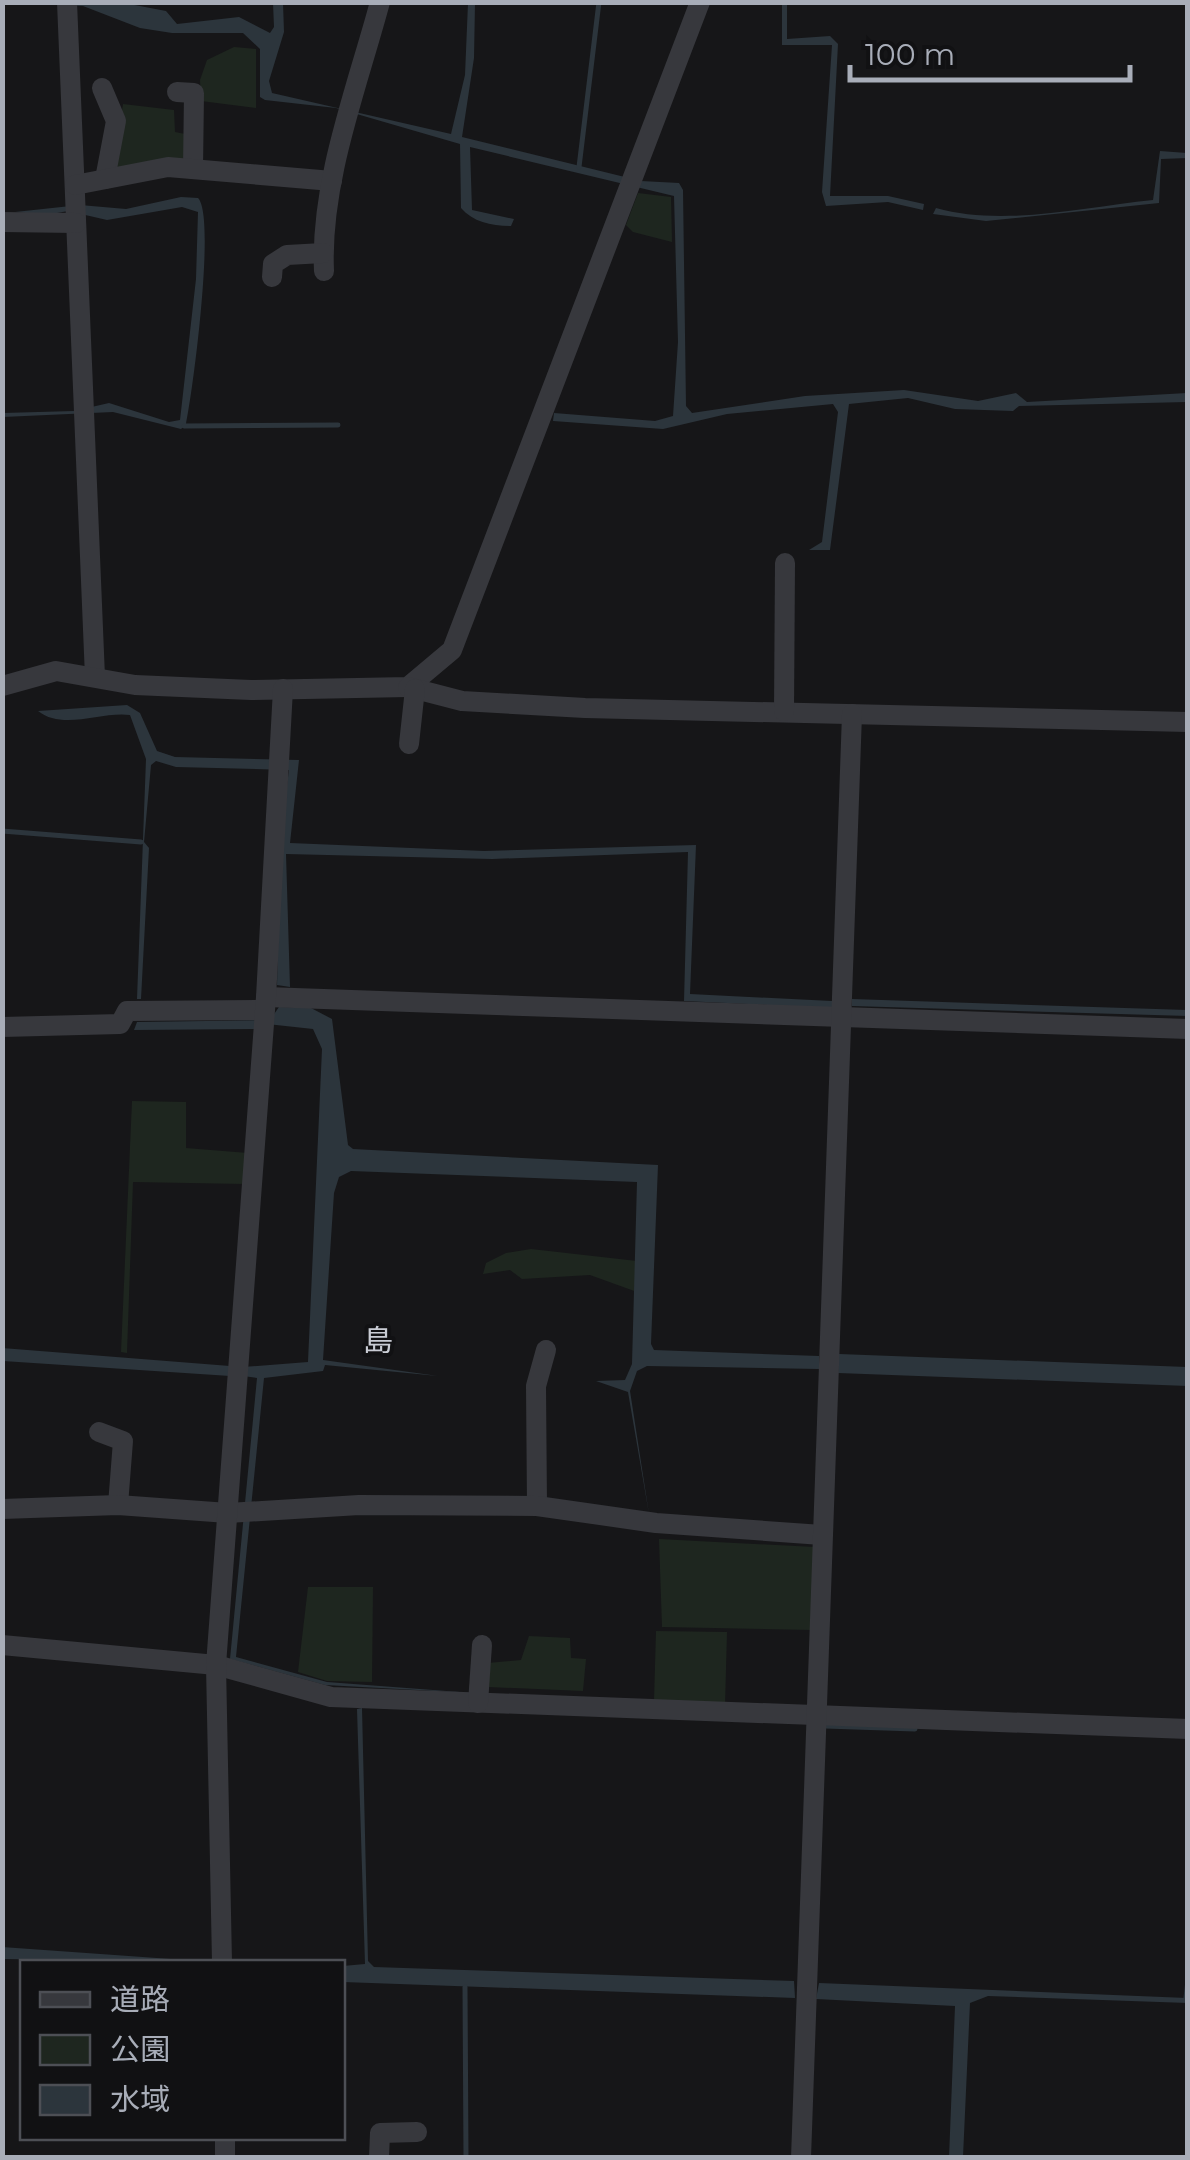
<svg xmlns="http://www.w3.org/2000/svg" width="1190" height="2160" font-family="Montserrat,'Noto Sans JP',sans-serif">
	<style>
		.green { fill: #1e261f }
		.water { fill: #2c353c }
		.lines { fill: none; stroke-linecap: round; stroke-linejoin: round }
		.stream { stroke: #2c353c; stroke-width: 5 }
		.minor { stroke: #37383d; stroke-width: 20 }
		.labels { text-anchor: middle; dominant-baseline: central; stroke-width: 8; stroke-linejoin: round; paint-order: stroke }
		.neighbourhood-label { font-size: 30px; fill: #c9ccd4; stroke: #111113 }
	</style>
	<rect width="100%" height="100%" fill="#161618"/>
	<g class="green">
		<polygon points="234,47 256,49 256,108 201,101 200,80 207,60"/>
		<polygon points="123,104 174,110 175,132 185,134 184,160 113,169"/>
		<polygon points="638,193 671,197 672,242 633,232 626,225"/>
		<polygon points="132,1101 186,1102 186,1148 248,1153 245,1184 133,1182 127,1353 121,1352"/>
		<polygon points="531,1249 637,1261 637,1292 590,1275 522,1279 510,1270 483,1274 486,1263 506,1253"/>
		<polygon points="659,1539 815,1547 812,1630 662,1627"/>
		<polygon points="308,1587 373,1587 372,1682 327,1681 298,1672"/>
		<polygon points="656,1631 727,1632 725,1706 654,1701"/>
		<polygon points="529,1636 570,1638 571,1658 586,1659 583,1691 488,1687 488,1663 521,1660"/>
	</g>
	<g class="water">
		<path d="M 3,3 L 124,3 L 166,11 L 177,24 L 239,17 L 270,33 L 274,27 L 273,3 L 283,3 L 284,32 L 269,81 L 272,93 L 451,134 L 465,75 L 468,3 L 475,3 L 474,58 L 462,137 L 641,181 L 679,183 L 683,190 L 686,406 L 692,413 L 805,396 L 904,390 L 978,401 L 1016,393 L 1027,402 L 1187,393 L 1187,402 L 1019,406 L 1013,411 L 955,409 L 908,398 L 849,404 L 830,550 L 809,550 L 822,542 L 838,412 L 833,404 L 727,414 L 663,429 L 553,421 L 554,413 L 655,421 L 673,416 L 678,342 L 674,196 L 470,147 L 472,210 L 514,219 L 511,226 C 491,226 473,222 461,208 L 460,144 L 336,108 L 265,100 L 260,97 L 260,49 L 243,33 L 172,33 L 140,28 L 83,6 Z"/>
		<polygon points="782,3 787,3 787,39 830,36 838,44 830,196 888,196 924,204 923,210 888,202 826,206 822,192 832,45 782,45"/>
		<path d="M 1160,151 L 1187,153 L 1188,158 L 1161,159 L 1159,203 L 986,221 L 933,214 L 936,208 C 1003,227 1084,207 1153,200 Z"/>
		<path d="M 181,197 L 198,198 C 216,216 193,391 186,424 L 181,429 L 113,412 L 3,417 L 3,413 L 74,411 L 109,403 L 169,422 L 180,420 L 196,279 L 198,212 L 182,207 L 107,220 L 68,211 L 46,215 L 15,212 L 80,205 L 126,209 Z"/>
		<path d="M 127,705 L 140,713 L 157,751 L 175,757 L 299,760 L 290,843 L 484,851 L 696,845 L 690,994 L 832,1001 L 832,1008 L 684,1001 L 688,852 L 492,859 L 286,854 L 290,987 L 277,985 L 281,831 L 289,770 L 176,767 L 156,761 L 151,765 L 144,842 L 149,848 L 141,999 L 137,999 L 146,759 L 130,715 C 102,711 63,731 38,711 Z"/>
		<polygon points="852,999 1187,1010 1188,1016 852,1006"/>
		<polygon points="279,1007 311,1008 332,1019 348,1145 353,1149 658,1165 651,1344 654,1350 819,1356 819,1369 647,1366 637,1371 630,1391 649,1514 628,1392 596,1381 625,1380 632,1364 637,1182 351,1171 339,1177 334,1193 323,1360 438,1376 325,1365 323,1371 264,1378 236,1657 327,1682 473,1693 325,1685 230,1659 257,1378 243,1376 243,1367 308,1362 322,1049 313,1029 267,1024 257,1029 134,1030 137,1022 270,1020"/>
		<polygon points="2,1348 230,1366 230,1376 3,1361"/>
		<polygon points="839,1354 1187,1367 1188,1386 838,1373"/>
		<polygon points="362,1708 368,1961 374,1967 794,1981 795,1998 343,1982 343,1966 365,1964 357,1709"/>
		<polygon points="2,1947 213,1962 3,1959"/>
		<polygon points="819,1983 1187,1998 1188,2003 988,1996 970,2003 963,2157 949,2158 955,2006 816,1999"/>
	</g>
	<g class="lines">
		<g class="stream">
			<polyline points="579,167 599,2"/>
			<polyline points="184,426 338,425"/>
			<polyline points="2,831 141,842"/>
			<polyline points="825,1726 915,1729"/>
			<polyline points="465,1987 466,2158"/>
			<polyline points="1186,1998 1188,1980"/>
		</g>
		<g class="minor">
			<polyline points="67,2 95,677"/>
			<polyline points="102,88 116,121 105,179"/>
			<polyline points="177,92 194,93 193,169"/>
			<polyline points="75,185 168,167 332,181"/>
			<polyline points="2,222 76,223"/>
			<path d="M 324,271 C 320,182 357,88 380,2"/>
			<polyline points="272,277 273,264 287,255 323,253"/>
			<polyline points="2,686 56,671 135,685 251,690 408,687 452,650 700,2"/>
			<polyline points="408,687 462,701 585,708 1188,722"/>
			<polyline points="784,711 785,563"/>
			<polyline points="409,744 415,689"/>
			<polyline points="266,997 1188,1029"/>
			<polyline points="2,1027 120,1024 127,1011 264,1010"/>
			<polyline points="99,1432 123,1441 118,1505"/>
			<polyline points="537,1506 536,1386 546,1350"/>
			<polyline points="2,1509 118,1505 228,1513 359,1505 537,1506 656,1523 822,1535"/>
			<polyline points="2,1645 216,1665 331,1697 1188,1729"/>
			<polyline points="478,1703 482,1645"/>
			<polyline points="222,1962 216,1665 266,997 283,689"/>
			<polyline points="225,2138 225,2158"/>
			<polyline points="379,2158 380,2133 417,2132"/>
			<polyline points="801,2158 852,714"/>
		</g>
	</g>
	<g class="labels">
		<g class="neighbourhood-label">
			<text x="378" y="1340">島</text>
		</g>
	</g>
	<rect width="1190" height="2160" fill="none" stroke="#a8adb8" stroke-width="10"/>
	<rect x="20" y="1960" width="325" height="180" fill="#111113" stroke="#4d4f55" stroke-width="2.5"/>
	<rect x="40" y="1992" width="50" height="15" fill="#37383d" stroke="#4d4f55" stroke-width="2.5"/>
	<text x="110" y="2010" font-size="30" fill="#a8adb8">道路</text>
	<rect x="40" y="2035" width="50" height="30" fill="#1e261f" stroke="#4d4f55" stroke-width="2.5"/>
	<text x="110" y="2060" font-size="30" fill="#a8adb8">公園</text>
	<rect x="40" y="2085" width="50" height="30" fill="#2c353c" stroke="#4d4f55" stroke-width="2.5"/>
	<text x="110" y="2110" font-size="30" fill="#a8adb8">水域</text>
	<path d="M850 65v15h280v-15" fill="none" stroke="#a8adb8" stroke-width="5"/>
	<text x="865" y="65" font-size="30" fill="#a8adb8" stroke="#111113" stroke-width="8" paint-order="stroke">100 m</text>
</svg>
